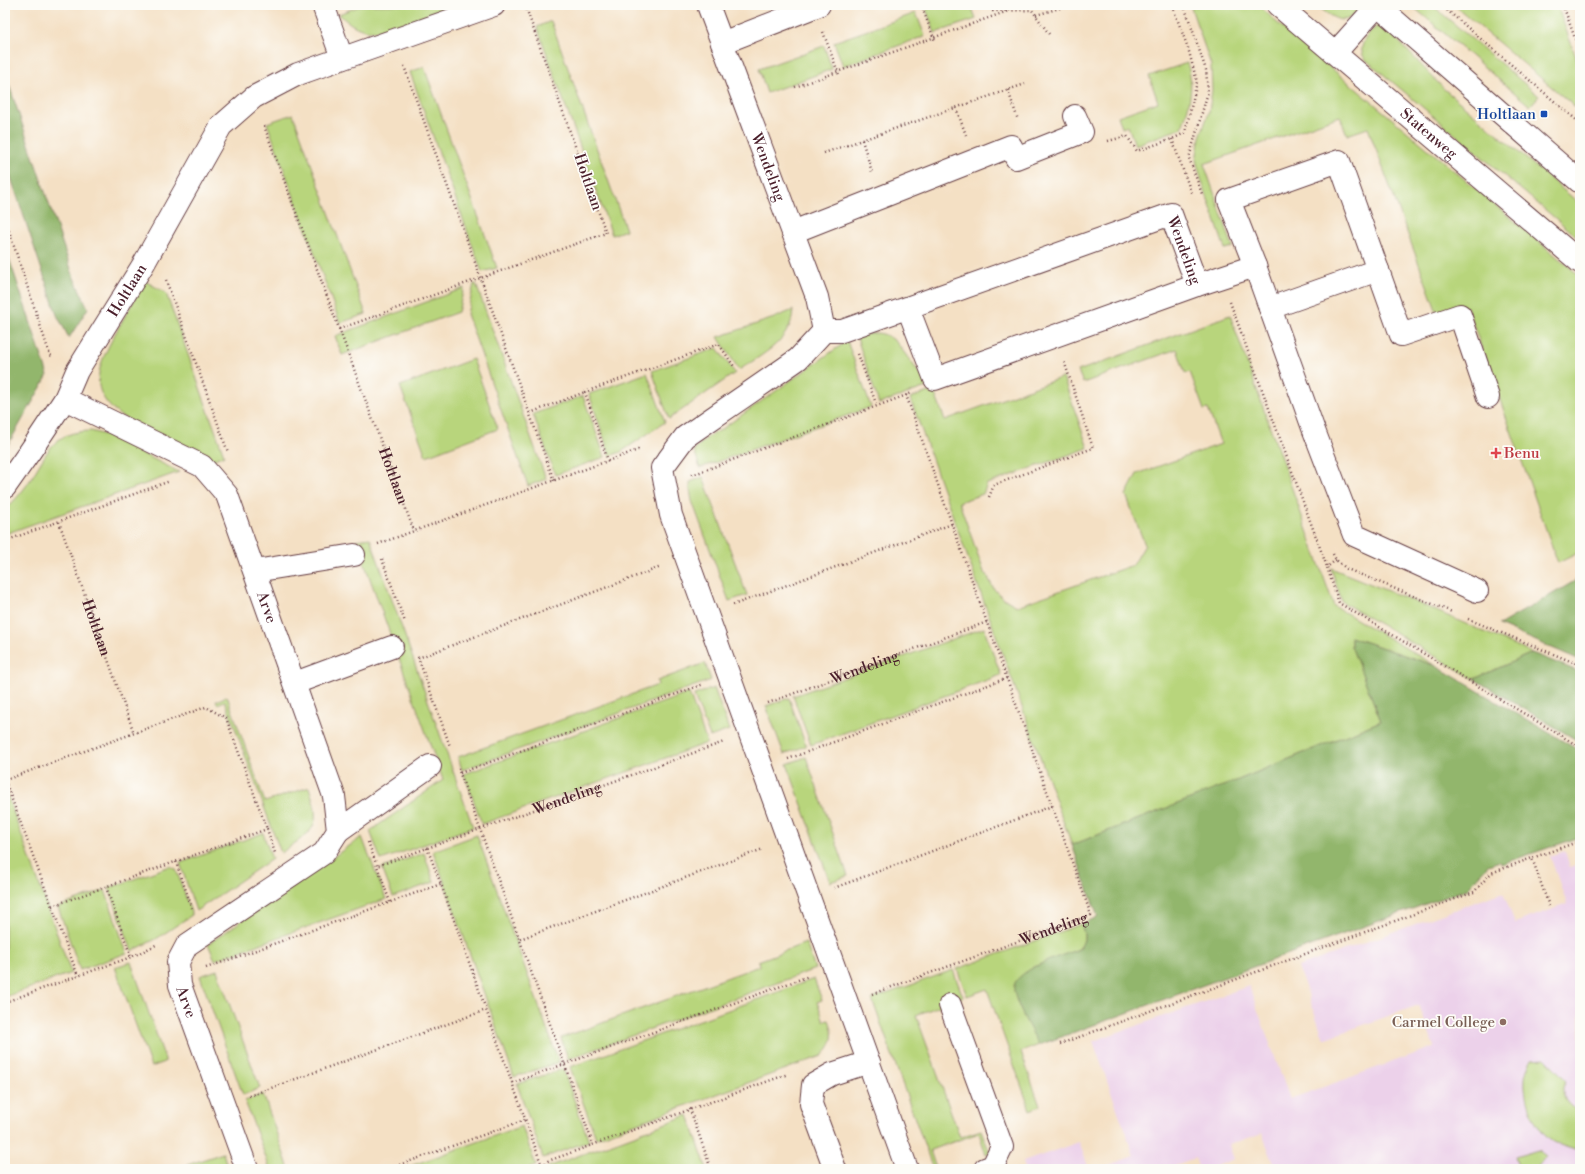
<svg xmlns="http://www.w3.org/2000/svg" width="1585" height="1174" font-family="'Libre Bodoni',serif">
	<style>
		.built { fill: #ecd1ea }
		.green { fill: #b8d57c; stroke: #817a54 }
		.forest { fill: #92b66c; stroke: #6e6a4c }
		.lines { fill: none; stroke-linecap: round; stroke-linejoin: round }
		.minor-casing { stroke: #643c42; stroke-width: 24 }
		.path { stroke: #643c42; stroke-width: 2.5; stroke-dasharray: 1 3; stroke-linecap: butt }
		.minor { stroke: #fff; stroke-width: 22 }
		.transit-dot { fill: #1a4fb4; stroke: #fdfcf7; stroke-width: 1.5 }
		.health-dot { fill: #e0444e; stroke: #fdfcf7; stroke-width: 1.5 }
		.education-dot { fill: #8d6e63; stroke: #fdfcf7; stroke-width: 1.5 }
		.labels { text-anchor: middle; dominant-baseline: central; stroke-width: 3.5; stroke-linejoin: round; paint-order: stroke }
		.transit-label { font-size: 15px; fill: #164399; stroke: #fdfcf7; text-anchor: end }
		.street-label { font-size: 15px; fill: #4a1f2b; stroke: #fdfcf7 }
		.health-label { font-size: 15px; fill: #be3a42; stroke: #fdfcf7; text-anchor: start }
		.education-label { font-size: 15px; fill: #785e54; stroke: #fdfcf7; text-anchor: end }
	</style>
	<rect width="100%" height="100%" fill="#fdfcf7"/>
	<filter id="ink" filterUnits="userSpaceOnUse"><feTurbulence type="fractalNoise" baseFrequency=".025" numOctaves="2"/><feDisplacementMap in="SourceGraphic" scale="8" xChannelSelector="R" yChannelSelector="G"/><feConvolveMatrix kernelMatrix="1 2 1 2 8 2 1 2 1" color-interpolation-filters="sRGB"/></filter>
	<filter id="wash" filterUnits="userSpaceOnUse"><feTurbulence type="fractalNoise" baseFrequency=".012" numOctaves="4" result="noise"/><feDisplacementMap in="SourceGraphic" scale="16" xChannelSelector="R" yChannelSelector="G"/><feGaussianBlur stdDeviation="0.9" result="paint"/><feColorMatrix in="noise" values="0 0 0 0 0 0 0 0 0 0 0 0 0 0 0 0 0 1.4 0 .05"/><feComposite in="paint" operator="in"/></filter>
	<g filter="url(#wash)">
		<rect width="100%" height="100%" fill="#f4e0c4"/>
		<g class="built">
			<polygon points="1565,851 1570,867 1580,864 1580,1169 1276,1169 1262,1133 1229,1145 1234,1159 1209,1169 1199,1169 1195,1158 1175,1165 1176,1169 1098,1169 1134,1156 1093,1041 1249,986 1290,1099 1434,1047 1419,1005 1324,1039 1298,967 1503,892 1515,923 1567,904 1550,856"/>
			<polygon points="1079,1142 1089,1169 1025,1169 1023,1162"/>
		</g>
		<g class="green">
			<path d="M 362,5 L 457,5 L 387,30 C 366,33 354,29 339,14 Z"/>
			<polygon points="937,5 971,5 976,19 935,33 926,9"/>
			<polygon points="1190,5 1259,5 1275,21 1580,276 1580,552 1558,563 1467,307 1438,315 1368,128 1347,135 1340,116 1204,164 1233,247 1225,249 1201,179 1196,160 1200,137 1209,112 1212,90 1211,65"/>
			<path d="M 1316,5 L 1357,5 C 1357,10 1356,13 1352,16 C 1340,27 1326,12 1316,5 Z"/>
			<polygon points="1411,5 1432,5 1539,96 1530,106"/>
			<polygon points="1454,5 1557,5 1580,68 1580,111"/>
			<polygon points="916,13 925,36 843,66 834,42"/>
			<polygon points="551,21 626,230 612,235 537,27"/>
			<path d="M 1378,26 L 1384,26 L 1387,29 L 1444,89 L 1580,204 L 1580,239 L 1365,59 C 1356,47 1368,32 1378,26 Z"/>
			<polygon points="824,46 832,69 767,93 759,69"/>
			<path d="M 1187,63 C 1195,86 1189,106 1182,128 L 1135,145 L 1128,126 L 1122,128 L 1118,116 L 1158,102 L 1149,76 Z"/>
			<polygon points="424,67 497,268 482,272 410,72"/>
			<polygon points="293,114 366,314 340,323 267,123"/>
			<path d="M 145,281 L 166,293 L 224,455 L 210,461 L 121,416 C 85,389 99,365 116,332 C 126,315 135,298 145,281 Z"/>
			<polygon points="474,284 476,284 546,479 528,486 467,314"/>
			<polygon points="464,288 458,312 342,355 335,336"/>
			<path d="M 793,310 C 792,341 761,355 739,370 L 718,337 L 774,318 Z"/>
			<path d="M 1230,315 L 1334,606 L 1436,666 L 1351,637 L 1351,646 L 1381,721 L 1231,783 L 1072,845 L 910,398 L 932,391 L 935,394 L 945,420 L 1063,377 L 1088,448 L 987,484 L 983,494 L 959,502 L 985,575 L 987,574 C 993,592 1000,597 1017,606 L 1133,565 L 1145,545 L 1126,495 L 1137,474 L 1221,444 L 1208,409 L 1204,410 L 1190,372 L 1185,373 L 1177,349 L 1083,383 L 1078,371 Z"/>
			<path d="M 877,333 C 886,334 891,337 897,343 L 929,386 L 879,404 L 857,338 L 868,334 Z"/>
			<polygon points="847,341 871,407 700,468 694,450 709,436 719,431"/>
			<polygon points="717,348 735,373 669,419 652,371"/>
			<polygon points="473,359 498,429 426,456 400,386"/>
			<polygon points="647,373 665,422 621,452 610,456 589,394"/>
			<polygon points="583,396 605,457 555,475 533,414"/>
			<path d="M 91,431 L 106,435 L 179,472 L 5,534 L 5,510 C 15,500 25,489 32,477 C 50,448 54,432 91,431 Z"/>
			<polygon points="703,477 747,595 729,601 692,501 690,490 690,482"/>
			<polygon points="370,538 473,827 381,860 370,831 443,780 356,540"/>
			<polygon points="1331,568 1425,606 1532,653 1474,679 1342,602"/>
			<polygon points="984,628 1001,675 811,745 793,696"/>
			<polygon points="705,663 711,680 462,770 458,757 658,685 657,681"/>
			<polygon points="714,688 729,730 710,737 694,695"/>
			<polygon points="689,693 707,743 482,824 464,774"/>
			<path d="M 227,696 L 265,802 L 309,787 C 323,830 314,829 281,853 L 225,701 L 217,704 L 216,701 Z"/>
			<polygon points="789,698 806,746 784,754 766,706"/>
			<polygon points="806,757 848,876 830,882 787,764"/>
			<polygon points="5,789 71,973 5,997"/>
			<polygon points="263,833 272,859 196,911 180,863"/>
			<polygon points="477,835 559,1062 514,1077 433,851"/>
			<polygon points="362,837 386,899 215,960 208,944"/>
			<polygon points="424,853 434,882 393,897 382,868"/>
			<polygon points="170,866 176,869 192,915 156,939 132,951 109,888"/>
			<polygon points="105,890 127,953 80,970 58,907"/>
			<path d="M 1081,924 C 1085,935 1086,940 1079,949 L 1032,968 L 1017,1002 L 1039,1045 L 1021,1052 L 1040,1106 L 1030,1110 L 987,989 L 967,996 L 957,969 Z"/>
			<polygon points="806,943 815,969 568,1059 561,1038 759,966 758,961"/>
			<polygon points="131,962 165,1059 165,1062 151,1067 115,967"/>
			<polygon points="217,970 260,1088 243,1095 200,976"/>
			<polygon points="953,970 963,997 916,1015 960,1137 981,1130 990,1153 986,1155 979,1133 930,1150 936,1169 933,1169 872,999"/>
			<path d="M 814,979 L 822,1000 L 817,1002 L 824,1021 L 829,1020 C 835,1035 833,1044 822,1056 L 596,1138 L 570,1067 Z"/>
			<path d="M 1545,1058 L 1566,1080 C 1565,1082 1563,1086 1563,1089 C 1562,1099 1570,1109 1580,1110 L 1580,1151 C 1571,1149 1561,1146 1553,1142 C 1535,1131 1523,1099 1525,1079 C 1525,1072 1529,1065 1532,1059 Z"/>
			<polygon points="563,1069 589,1141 543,1158 517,1084"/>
			<polygon points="263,1094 289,1169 270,1169 245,1101"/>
			<polygon points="688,1115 707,1169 549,1169 548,1167"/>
			<polygon points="522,1126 536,1166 527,1169 402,1169"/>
			<polygon points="1538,1150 1546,1156 1536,1169 1519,1169 1515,1157"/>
			<polygon points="223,1153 228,1169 187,1169 187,1165"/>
		</g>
		<g class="forest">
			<polygon points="5,73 74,278 88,308 69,338 57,315 5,160"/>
			<polygon points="5,246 48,375 5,450"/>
			<polygon points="1580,578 1580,660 1499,625"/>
			<path d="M 1351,637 L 1436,666 L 1580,751 L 1580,837 L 1501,864 L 1500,861 L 1488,865 L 1467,889 L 1039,1045 C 1032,1032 1012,999 1014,986 C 1017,969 1064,955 1079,949 C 1086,940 1085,935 1081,924 L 1098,917 L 1072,845 L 1231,783 L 1381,721 L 1351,646 Z"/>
			<polygon points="1532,653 1580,672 1580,742 1474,679"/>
		</g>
	</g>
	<g filter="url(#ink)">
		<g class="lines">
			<g class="minor-casing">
				<g id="minor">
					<polyline points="323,5 342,58"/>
					<path id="s6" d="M 708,5 L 817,297 L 824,331"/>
					<path id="s7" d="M 1278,5 L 1580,262"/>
					<polyline points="1377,5 1580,182"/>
					<polyline points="722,43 819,5"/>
					<polyline points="1335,53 1378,5"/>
					<polyline points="793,232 1011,146 1016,158 1082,132 1075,116"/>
					<polyline points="1255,266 1313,428 1354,535 1477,591"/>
					<polyline points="1197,285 1255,266 1229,200 1339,161 1401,335 1460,315 1488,397"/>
					<polyline points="1270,308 1378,270"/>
					<path id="s8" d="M 65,399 L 202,466 L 227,495 L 334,796 L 338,831 L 324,853 L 187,945 L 178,962 L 180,985 L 247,1169"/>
					<path id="s9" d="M 5,487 L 31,450 L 65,399 L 77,371 L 143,265 L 221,126 L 254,97 L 298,74 L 494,5"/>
					<polyline points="255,571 354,555"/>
					<polyline points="295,683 392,647"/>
					<polyline points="338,831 430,766"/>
					<polyline points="950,1005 1002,1147 993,1166 985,1169"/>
					<polyline points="835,1169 811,1104 813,1085 832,1074 869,1062"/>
					<path id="s10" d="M 907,1169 L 671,515 L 662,468 L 685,437 L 798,359 L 824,331 L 842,331 L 1171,214 L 1197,285 L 935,379 L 908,308"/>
				</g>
			</g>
			<g class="path">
				<polyline points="921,5 935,41"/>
				<polyline points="987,5 993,11 1032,10 1049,34"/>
				<polyline points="1184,5 1206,70 1208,92 1189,158 1202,194"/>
				<polyline points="1441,5 1580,123"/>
				<polyline points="1563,5 1580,52"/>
				<polyline points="1036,15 1070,5"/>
				<polyline points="823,32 839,75"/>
				<polyline points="404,66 554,481"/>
				<polyline points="795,87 1008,11"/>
				<polyline points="1008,90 1018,120"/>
				<polyline points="956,108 966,135"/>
				<path id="s1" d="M 264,126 L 414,531"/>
				<polyline points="1172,139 1192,195"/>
				<polyline points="862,140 872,172"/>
				<polyline points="1108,141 1127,136 1137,151 1172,139 1185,133 1197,82 1188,48 1172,5"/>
				<polyline points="824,153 1025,84"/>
				<polyline points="5,219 50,355 54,357"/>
				<polyline points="166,280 228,452"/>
				<polyline points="1230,302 1327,567"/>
				<polyline points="339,329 606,233 525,5"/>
				<polyline points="858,354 877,406"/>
				<polyline points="530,413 585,392"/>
				<polyline points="608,461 585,392 719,344 735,368"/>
				<polyline points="692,475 912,393"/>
				<polyline points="989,497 994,485 1093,448 1064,361"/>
				<path id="s2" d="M 59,522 L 134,733"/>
				<polyline points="5,541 170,481"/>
				<polyline points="378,544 638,450 640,451"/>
				<polyline points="1333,554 1336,560 1347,569 1452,612"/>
				<polyline points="382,559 405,622"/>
				<polyline points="1336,560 1327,567 1339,603 1580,747"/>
				<polyline points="733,605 952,524"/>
				<polyline points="1468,619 1580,665"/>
				<polyline points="418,657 450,746"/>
				<polyline points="418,658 661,567"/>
				<path id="s3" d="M 768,703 L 987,622"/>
				<polyline points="788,759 1007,678"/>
				<polyline points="458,768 593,1144"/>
				<polyline points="460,773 704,684"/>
				<polyline points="5,780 206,707 226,718 267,829"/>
				<polyline points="5,781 78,976"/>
				<polyline points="368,842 377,866"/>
				<polyline points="427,848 441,884"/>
				<polyline points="176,862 192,908"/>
				<polyline points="106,887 131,957"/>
				<polyline points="834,888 1052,806"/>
				<path id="s4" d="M 390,902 L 377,866 L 724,742"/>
				<polyline points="52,906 267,829 275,853"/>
				<polyline points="1549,906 1532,858 1580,841"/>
				<polyline points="520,939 763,849"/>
				<polyline points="206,968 441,884 543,1169"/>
				<path id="s5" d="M 872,994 L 1091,915 L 906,395"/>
				<polyline points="5,1002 131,957 156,945"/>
				<polyline points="1060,1044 1474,892 1491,873 1532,858"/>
				<polyline points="512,1083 809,976"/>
				<polyline points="249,1096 486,1010"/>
				<polyline points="690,1109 711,1169"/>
				<polyline points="388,1169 525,1120"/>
				<polyline points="534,1169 542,1166 548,1161 788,1074"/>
			</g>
			<use href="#minor" class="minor"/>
		</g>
	</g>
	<rect class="transit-dot" x="1540" y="110" width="8" height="8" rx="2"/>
	<path class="health-dot" d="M1494 447h4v4h4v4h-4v4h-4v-4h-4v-4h4z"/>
	<circle class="education-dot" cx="1503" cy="1022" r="4"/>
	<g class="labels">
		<g class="transit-label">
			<text x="1536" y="114">Holtlaan</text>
		</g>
		<g class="street-label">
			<text stroke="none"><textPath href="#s7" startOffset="198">Statenweg</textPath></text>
			<text stroke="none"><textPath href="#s6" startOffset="173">Wendeling</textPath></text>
			<text transform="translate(588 182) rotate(71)">Holtlaan</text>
			<text stroke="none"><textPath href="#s10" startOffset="1363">Wendeling</textPath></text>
			<text stroke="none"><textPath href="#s9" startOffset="232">Holtlaan</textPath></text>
			<text stroke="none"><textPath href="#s1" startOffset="373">Holtlaan</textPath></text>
			<text stroke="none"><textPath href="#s8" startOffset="310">Arve</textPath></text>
			<text stroke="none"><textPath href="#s2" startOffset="112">Holtlaan</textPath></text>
			<text stroke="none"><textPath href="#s3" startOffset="103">Wendeling</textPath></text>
			<text stroke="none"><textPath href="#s4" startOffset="240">Wendeling</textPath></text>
			<text stroke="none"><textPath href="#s5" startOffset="193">Wendeling</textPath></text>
			<text stroke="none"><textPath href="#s8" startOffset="797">Arve</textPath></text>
		</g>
		<g class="health-label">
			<text x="1504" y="453">Benu</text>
		</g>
		<g class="education-label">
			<text x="1495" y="1022">Carmel College</text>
		</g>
	</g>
	<rect width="1585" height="1174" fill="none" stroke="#fdfcf7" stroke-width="20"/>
</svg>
